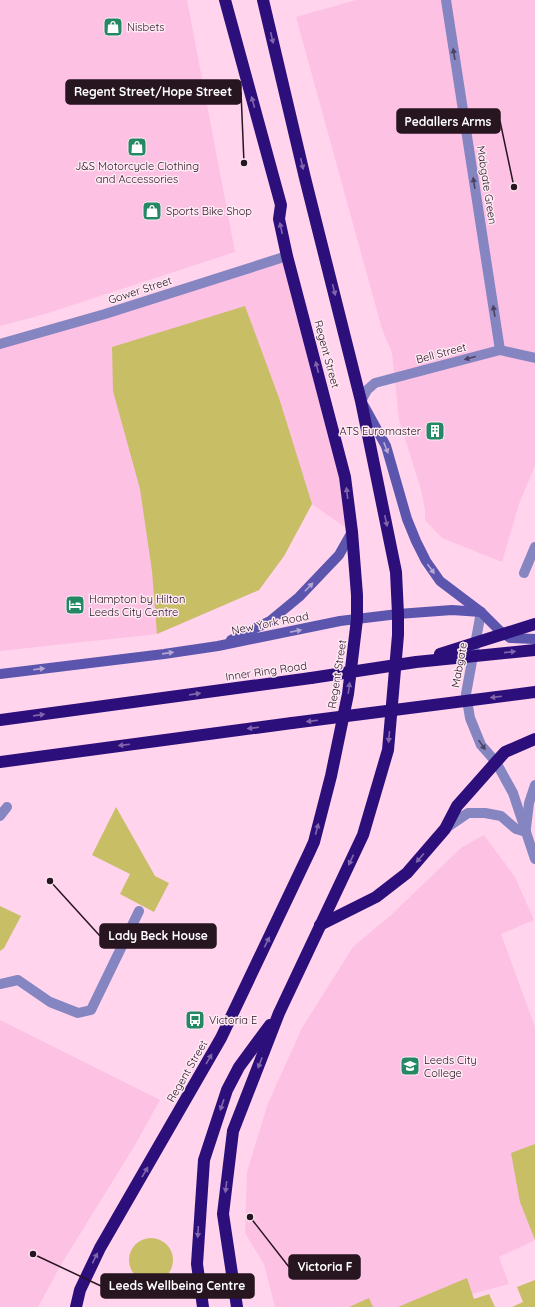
<svg xmlns="http://www.w3.org/2000/svg" width="535" height="1307" font-family="Quicksand,sans-serif">
	<style>
		.built { fill: #fdc1e3 }
		.green { fill: #c7be66 }
		.lines { fill: none; stroke-linecap: round; stroke-linejoin: round }
		.street { stroke: #8585c2; stroke-width: 10 }
		.secondary { stroke: #5b55ae; stroke-width: 10 }
		.highway { stroke: #2d0f7c; stroke-width: 12 }
		.highway-bridge { stroke: #2d0f7c; stroke-width: 12 }
		.oneway { fill: #8166ac }
		.oneway2 { fill: #4d4261 }
		.oneway3 { fill: #b5a6d4 }
		.labels { text-anchor: middle; dominant-baseline: central; stroke-width: 3; stroke-linejoin: round; paint-order: stroke }
		.poi-label { font-size: 11px; fill: #271520; stroke: #fee9f4; text-anchor: start }
		.street-label { font-size: 11px; fill: #271520; stroke: #fee9f4 }
		.leader { fill: none; stroke: #271520; stroke-width: 1.5 }
		.callout-dot { fill: #271520; stroke: #fee9f4; stroke-width: 1.5 }
		.callout { fill: #271520; stroke: #271520; stroke-width: 1.5 }
		.callout-label { font-size: 12px; text-anchor: middle; font-weight: bold; fill: #fff }
	</style>
	<rect width="100%" height="100%" fill="#ffd4ec"/>
	<g class="built">
		<polygon points="0,0 187,0 235,252 45,314 0,326"/>
		<polygon points="356,0 535,0 535,466 519,504 502,562 442,538 425,520 425,509 420,486 399,420 392,353 382,329 296,17"/>
		<polygon points="287,256 352,532 312,504 284,556 259,590 157,634 0,651 0,344"/>
		<polygon points="484,835 515,877 534,920 501,934 535,1027 535,1240 499,1257 509,1284 423,1307 275,1307 264,1264 245,1233 247,1172 268,1103 302,1028 353,947 391,915 462,847"/>
		<polygon points="0,1020 160,1100 135,1145 62,1263 38,1307 0,1307"/>
	</g>
	<g class="green">
		<polygon points="245,306 279,398 312,504 284,556 259,590 157,634 152,571 140,489 113,391 112,347"/>
		<polygon points="116,807 155,876 169,883 154,912 120,894 130,874 92,855"/>
		<polygon points="0,906 21,916 4,948 0,951"/>
		<polygon points="535,1144 535,1240 520,1202 511,1153"/>
		<circle cx="151" cy="1260" r="22"/>
		<polygon points="467,1278 474,1299 489,1294 495,1307 398,1307"/>
		<polygon points="535,1280 535,1307 512,1307 523,1302 517,1287"/>
		<polygon points="369,1298 373,1307 349,1307"/>
	</g>
	<g class="lines">
		<g class="street">
			<polyline points="446,0 500,350"/>
			<polyline points="0,344 105,314 287,256"/>
			<polyline points="361,401 367,390 375,383 500,350 535,358"/>
			<polyline points="524,573 535,547"/>
			<polyline points="481,612 466,694 470,718 481,745 496,762 513,793 535,859"/>
			<polyline points="0,816 7,807"/>
			<polyline points="446,828 468,813 485,813 501,816 516,829 526,832"/>
			<polyline points="526,828 529,803 535,785"/>
			<polyline points="0,984 18,980 50,1002 78,1013 91,1010 139,911"/>
		</g>
		<g class="secondary">
			<polyline points="364,406 386,446 407,519 416,541 426,561 440,581 481,612 499,630 510,638 535,639"/>
			<polyline points="231,640 270,621 299,597 339,555 352,532"/>
			<polyline points="0,674 164,654 218,646 340,621 398,614 452,610 481,612"/>
		</g>
		<g class="highway">
			<polyline points="0,720 311,678"/>
			<polyline points="0,762 292,723"/>
			<polyline points="320,925 376,897 407,873 445,829 457,806 496,762 505,752 535,739"/>
			<polyline points="76,1307 80,1290 100,1248 221,1038 309,853 314,842 331,776 348,694 357,619 357,595 352,532 345,477 287,256 279,219 281,205 225,0"/>
			<polyline points="203,1307 197,1264 204,1160 227,1090 239,1067 270,1025"/>
			<polyline points="237,1307 223,1214 233,1131 279,1013 363,835 388,750 398,635 398,614 396,572 361,401 305,178 263,0"/>
		</g>
		<g class="highway-bridge">
			<polyline points="440,654 535,624"/>
			<polyline points="311,678 416,662 535,650"/>
			<polyline points="292,723 535,692"/>
		</g>
	</g>
	<defs><path id="oneway-solid" d="M-6-.8H1V-3.2L6.5 0L1 3.2V.8H-6Z"/></defs>
	<g class="oneway">
		<use href="#oneway-solid" transform="translate(272 38) rotate(77)"/>
		<use href="#oneway-solid" transform="translate(253 102) rotate(-105)"/>
		<use href="#oneway-solid" transform="translate(302 164) rotate(77)"/>
		<use href="#oneway-solid" transform="translate(281 228) rotate(-102)"/>
		<use href="#oneway-solid" transform="translate(334 290) rotate(76)"/>
		<use href="#oneway-solid" transform="translate(317 367) rotate(-104)"/>
		<use href="#oneway-solid" transform="translate(347 493) rotate(-97)"/>
		<use href="#oneway-solid" transform="translate(386 521) rotate(78)"/>
		<use href="#oneway-solid" transform="translate(510 652) rotate(-6)"/>
		<use href="#oneway-solid" transform="translate(349 688) rotate(-82)"/>
		<use href="#oneway-solid" transform="translate(195 694) rotate(-8)"/>
		<use href="#oneway-solid" transform="translate(496 697) rotate(173)"/>
		<use href="#oneway-solid" transform="translate(39 715) rotate(-8)"/>
		<use href="#oneway-solid" transform="translate(312 721) rotate(173)"/>
		<use href="#oneway-solid" transform="translate(253 728) rotate(173)"/>
		<use href="#oneway-solid" transform="translate(389 737) rotate(95)"/>
		<use href="#oneway-solid" transform="translate(124 745) rotate(173)"/>
		<use href="#oneway-solid" transform="translate(317 829) rotate(-75)"/>
		<use href="#oneway-solid" transform="translate(420 858) rotate(131)"/>
		<use href="#oneway-solid" transform="translate(351 860) rotate(115)"/>
		<use href="#oneway-solid" transform="translate(267 942) rotate(-64)"/>
		<use href="#oneway-solid" transform="translate(209 1059) rotate(-60)"/>
		<use href="#oneway-solid" transform="translate(260 1063) rotate(111)"/>
		<use href="#oneway-solid" transform="translate(222 1105) rotate(109)"/>
		<use href="#oneway-solid" transform="translate(145 1172) rotate(-60)"/>
		<use href="#oneway-solid" transform="translate(226 1187) rotate(97)"/>
		<use href="#oneway-solid" transform="translate(198 1232) rotate(93)"/>
		<use href="#oneway-solid" transform="translate(95 1258) rotate(-64)"/>
	</g>
	<g class="oneway2">
		<use href="#oneway-solid" transform="translate(454 54) rotate(-99)"/>
		<use href="#oneway-solid" transform="translate(474 183) rotate(-99)"/>
		<use href="#oneway-solid" transform="translate(494 311) rotate(-99)"/>
		<use href="#oneway-solid" transform="translate(470 358) rotate(165)"/>
		<use href="#oneway-solid" transform="translate(482 745) rotate(55)"/>
	</g>
	<g class="oneway3">
		<use href="#oneway-solid" transform="translate(386 448) rotate(69)"/>
		<use href="#oneway-solid" transform="translate(431 569) rotate(54)"/>
		<use href="#oneway-solid" transform="translate(309 587) rotate(-46)"/>
		<use href="#oneway-solid" transform="translate(296 631) rotate(-11)"/>
		<use href="#oneway-solid" transform="translate(168 653) rotate(-8)"/>
		<use href="#oneway-solid" transform="translate(39 669) rotate(-7)"/>
	</g>
	<defs>
		<g id="shop-square" transform="scale(1)"><rect x="-9" y="-9" width="18" height="18" rx="4" fill="#238863" stroke="#fee9f4"/><path d="M-5-2.5h2.3a2.7 3.5 0 0 1 5.4 0H5L5.5 6h-11ZM-1.5-2.5h3a1.5 2.3 0 0 0-3 0Z" fill="#fff"/></g>
		<g id="building-square" transform="scale(1)"><rect x="-9" y="-9" width="18" height="18" rx="4" fill="#238863" stroke="#fee9f4"/><path d="M-4-6H4V6H1V3H-1V6H-4ZM-2.5-4.3h1.7v1.8h-1.7ZM.8-4.3h1.7v1.8H.8ZM-2.5-1h1.7V.8h-1.7ZM.8-1h1.7V.8H.8Z" fill="#fff"/></g>
		<g id="hotel-square" transform="scale(1)"><rect x="-9" y="-9" width="18" height="18" rx="4" fill="#238863" stroke="#fee9f4"/><path d="M-6-4.5h1.5V1H6V5H4.5V3h-9V5H-6ZM-4 0a1.8 1.8 0 1 1 3.6 0ZM.5 0V-2.5h3Q6-2.5 6 0Z" fill="#fff"/></g>
		<g id="bus-square" transform="scale(1)"><rect x="-9" y="-9" width="18" height="18" rx="4" fill="#238863" stroke="#fee9f4"/><path d="M-5-6H5V4H4V6H2V4H-2V6H-4V4H-5ZM-3.5-4V0h7V-4ZM-3.5 1.2v1.5H-2V1.2ZM2 1.2v1.5H3.5V1.2Z" fill="#fff"/></g>
		<g id="university-square" transform="scale(1)"><rect x="-9" y="-9" width="18" height="18" rx="4" fill="#238863" stroke="#fee9f4"/><path d="M0-5L7-2L0 1L-7-2ZM-4 1L0 2.5L4 1V4Q0 6-4 4Z" fill="#fff"/></g>
	</defs>
	<g fill-rule="evenodd">
		<use href="#shop-square" x="113" y="27"/>
		<use href="#shop-square" x="137" y="147"/>
		<use href="#shop-square" x="152" y="211"/>
		<use href="#building-square" x="435" y="431"/>
		<use href="#hotel-square" x="75" y="605"/>
		<use href="#bus-square" x="195" y="1020"/>
		<use href="#university-square" x="410" y="1066"/>
	</g>
	<g class="labels">
		<g class="poi-label">
			<text x="127" y="27">Nisbets</text>
			<text x="137" y="166" text-anchor="middle">J&amp;S Motorcycle Clothing<tspan x="137" dy="13">and Accessories</tspan></text>
			<text x="166" y="211">Sports Bike Shop</text>
			<text x="421" y="431" text-anchor="end">ATS Euromaster</text>
			<text x="89" y="599">Hampton by Hilton<tspan x="89" dy="13">Leeds City Centre</tspan></text>
			<text x="209" y="1020">Victoria E</text>
			<text x="424" y="1060">Leeds City<tspan x="424" dy="13">College</tspan></text>
		</g>
		<g class="street-label">
			<text transform="translate(487 185) rotate(81)">Mabgate Green</text>
			<text transform="translate(140 290) rotate(-18)">Gower Street</text>
			<text transform="translate(441 353) rotate(-15)">Bell Street</text>
			<text transform="translate(327 354) rotate(75)">Regent Street</text>
			<text transform="translate(270 623) rotate(-11)">New York Road</text>
			<text transform="translate(459 665) rotate(-80)">Mabgate</text>
			<text transform="translate(266 671) rotate(-8)">Inner Ring Road</text>
			<text transform="translate(337 674) rotate(-81)">Regent Street</text>
			<text transform="translate(187 1071) rotate(-60)">Regent Street</text>
		</g>
	</g>
	<path class="leader" d="M244 163L241 92M514 187L500 121M50 881L100 936M250 1217L289 1267M33 1254L101 1286"/>
	<g class="callout-dot">
		<circle cx="244" cy="163" r="4"/>
		<circle cx="514" cy="187" r="4"/>
		<circle cx="50" cy="881" r="4"/>
		<circle cx="250" cy="1217" r="4"/>
		<circle cx="33" cy="1254" r="4"/>
	</g>
	<g class="callout">
		<rect x="66" y="80" width="175" height="24" rx="4"/>
		<rect x="397" y="109" width="103" height="24" rx="4"/>
		<rect x="100" y="924" width="116" height="24" rx="4"/>
		<rect x="289" y="1255" width="71" height="24" rx="4"/>
		<rect x="101" y="1274" width="153" height="24" rx="4"/>
	</g>
	<g class="callout-label">
		<text x="153" y="96">Regent Street/Hope Street</text>
		<text x="448" y="126">Pedallers Arms</text>
		<text x="158" y="940">Lady Beck House</text>
		<text x="325" y="1271">Victoria F</text>
		<text x="177" y="1290">Leeds Wellbeing Centre</text>
	</g>
</svg>
